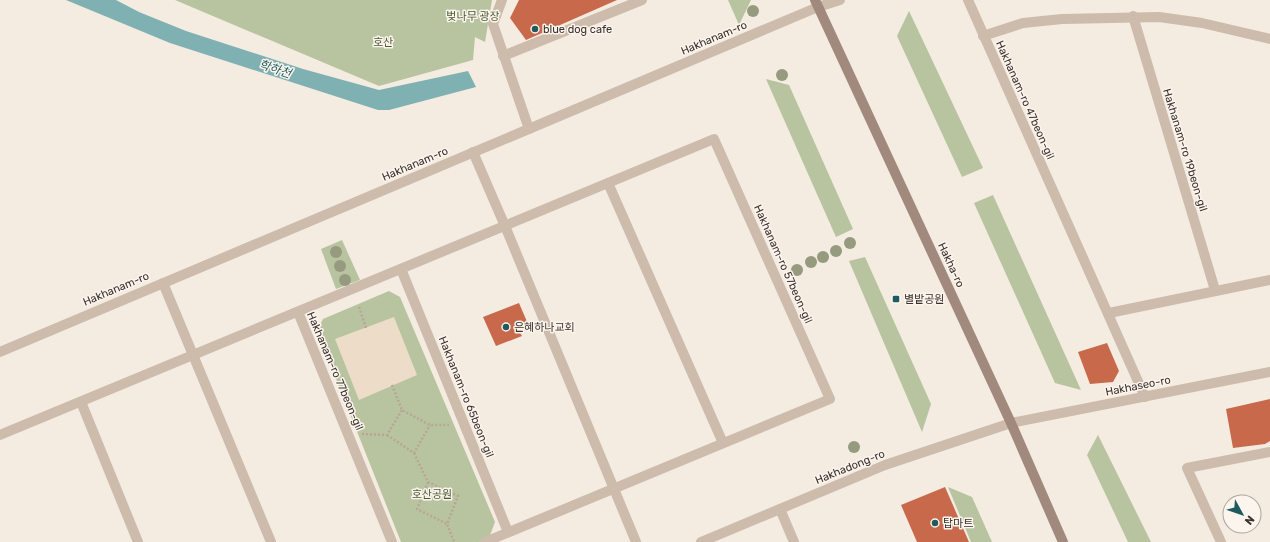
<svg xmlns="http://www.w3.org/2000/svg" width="1270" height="542" font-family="Rubik,'Noto Sans KR',sans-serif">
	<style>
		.green { fill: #b8c4a0 }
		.plaza { fill: #ecdcc8 }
		.water { fill: #7fb0b2 }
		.building { fill: #c8694b }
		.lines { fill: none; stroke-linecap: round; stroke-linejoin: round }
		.path { stroke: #b9a596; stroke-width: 2.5; stroke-dasharray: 2 2; stroke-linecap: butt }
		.street { stroke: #cdbbac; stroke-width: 10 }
		.secondary { stroke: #a18a7d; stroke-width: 10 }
		.tree { fill: #969b7f }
		.poi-dot { fill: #1f5a5e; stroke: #fbf5ee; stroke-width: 1.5 }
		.labels { text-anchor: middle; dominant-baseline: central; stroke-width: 3; stroke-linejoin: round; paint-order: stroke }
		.park-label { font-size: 11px; fill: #4a5a2e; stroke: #fbf5ee }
		.poi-label { font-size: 11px; fill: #3b302b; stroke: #fbf5ee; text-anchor: start }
		.street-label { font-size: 11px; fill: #3b302b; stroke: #fbf5ee }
		.water-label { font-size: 12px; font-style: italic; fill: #1f5a5e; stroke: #fbf5ee }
	</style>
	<rect width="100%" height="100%" fill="#f4ebe1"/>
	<g class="green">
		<polygon points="175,0 492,0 485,42 475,37 473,60 379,86"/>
		<polygon points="728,0 751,0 739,25"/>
		<polygon points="909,11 983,168 962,177 897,36"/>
		<polygon points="766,79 789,85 853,229 836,237"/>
		<polygon points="993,195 1081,390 1055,383 974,203"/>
		<polygon points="342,240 360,280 336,289 321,249"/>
		<polygon points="865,257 931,404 922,432 849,261"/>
		<polygon points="389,291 400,297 495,522 489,538 479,542 401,542 317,331 323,319"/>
		<polygon points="1098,435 1151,542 1128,542 1087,455"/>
		<polygon points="948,487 972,497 992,542 971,542"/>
	</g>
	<polygon class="plaza" points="394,317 417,375 359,400 335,339"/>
	<polygon class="water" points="66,0 116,0 139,12 186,31 303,69 379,90 468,71 476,87 389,110 378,110 170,43"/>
	<g class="building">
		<polygon points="519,0 617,0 526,40 510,18"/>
		<polygon points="519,303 528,324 518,329 522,336 496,346 483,317"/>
		<polygon points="1107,343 1119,371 1113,382 1090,384 1078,352"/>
		<polygon points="1270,399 1270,441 1265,444 1233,448 1226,409"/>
		<polygon points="945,487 969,542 917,542 901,505"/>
	</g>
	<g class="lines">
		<g class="path">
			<polyline points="359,307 366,328"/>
			<polyline points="392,385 402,410 430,425 449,425"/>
			<polyline points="362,434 387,435 402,410"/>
			<polyline points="387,435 414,453 430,425"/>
			<polyline points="414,453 428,482 458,496 447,524 454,542"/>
			<polyline points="428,482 417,509 447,524"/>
		</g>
		<g class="street">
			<polyline points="502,0 493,24 529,129"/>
			<polyline points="968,0 1145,397"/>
			<polyline points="1133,16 1215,290"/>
			<polyline points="983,36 1023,23 1062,19 1159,17 1202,23 1270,39"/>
			<polyline points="503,56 642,0"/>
			<polyline points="473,152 505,226 636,542"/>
			<polyline points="608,183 723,443"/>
			<polyline points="401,269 508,532"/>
			<polyline points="163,283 271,542"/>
			<polyline points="298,312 392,542"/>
			<polyline points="1109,313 1270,280"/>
			<polyline points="0,352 818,7 840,0"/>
			<polyline points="81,402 138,542"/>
			<polyline points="0,435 714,139 830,399 485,542"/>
			<polyline points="780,509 794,542"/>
			<polyline points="701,542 885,465 1011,423 1270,372"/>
			<polyline points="1221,542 1187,468 1270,452"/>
		</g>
		<polyline class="secondary" points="815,0 1011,423 1063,542"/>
	</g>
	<g class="tree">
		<circle cx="753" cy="11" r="6"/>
		<circle cx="782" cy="75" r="6"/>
		<circle cx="850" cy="243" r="6"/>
		<circle cx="836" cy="251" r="6"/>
		<circle cx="336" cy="252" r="6"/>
		<circle cx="823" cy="257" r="6"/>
		<circle cx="811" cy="262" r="6"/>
		<circle cx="340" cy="266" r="6"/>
		<circle cx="797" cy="270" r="6"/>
		<circle cx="345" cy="280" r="6"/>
		<circle cx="854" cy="447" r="6"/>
	</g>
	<g class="poi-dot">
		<circle cx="535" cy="29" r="4"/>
		<rect x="892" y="295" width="8" height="8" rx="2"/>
		<circle cx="506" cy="327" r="4"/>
		<circle cx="935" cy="523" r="4"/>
	</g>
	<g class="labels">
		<g class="park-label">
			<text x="473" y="16">벚나무 광장</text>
			<text x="383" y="42">호산</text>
			<text x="432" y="494">호산공원</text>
		</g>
		<g class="poi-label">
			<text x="543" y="29">blue dog cafe</text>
			<text x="904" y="299">별밭공원</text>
			<text x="514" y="327">은혜하나교회</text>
			<text x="943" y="523">탑마트</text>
		</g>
		<g class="street-label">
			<text transform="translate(714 38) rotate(-23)">Hakhanam-ro</text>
			<text transform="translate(1025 100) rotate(66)">Hakhanam-ro 47beon-gil</text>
			<text transform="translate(1185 150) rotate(73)">Hakhanam-ro 19beon-gil</text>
			<text transform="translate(415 164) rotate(-23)">Hakhanam-ro</text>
			<text transform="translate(783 264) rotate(66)">Hakhanam-ro 57beon-gil</text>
			<text transform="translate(951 265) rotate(65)">Hakha-ro</text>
			<text transform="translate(116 289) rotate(-23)">Hakhanam-ro</text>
			<text transform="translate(335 371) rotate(67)">Hakhanam-ro 77beon-gil</text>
			<text transform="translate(1138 386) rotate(-11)">Hakhaseo-ro</text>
			<text transform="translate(466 397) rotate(68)">Hakhanam-ro 65beon-gil</text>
			<text transform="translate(850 467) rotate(-22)">Hakhadong-ro</text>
		</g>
		<g class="water-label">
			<text transform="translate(275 69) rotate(18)">학하천</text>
		</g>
	</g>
	<g transform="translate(1242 514) rotate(130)"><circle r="19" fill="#fbf5ee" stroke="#aea6a0"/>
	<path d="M0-3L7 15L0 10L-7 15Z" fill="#1f5a5e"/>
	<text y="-6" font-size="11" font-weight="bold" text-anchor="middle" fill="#3b302b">N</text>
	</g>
</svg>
